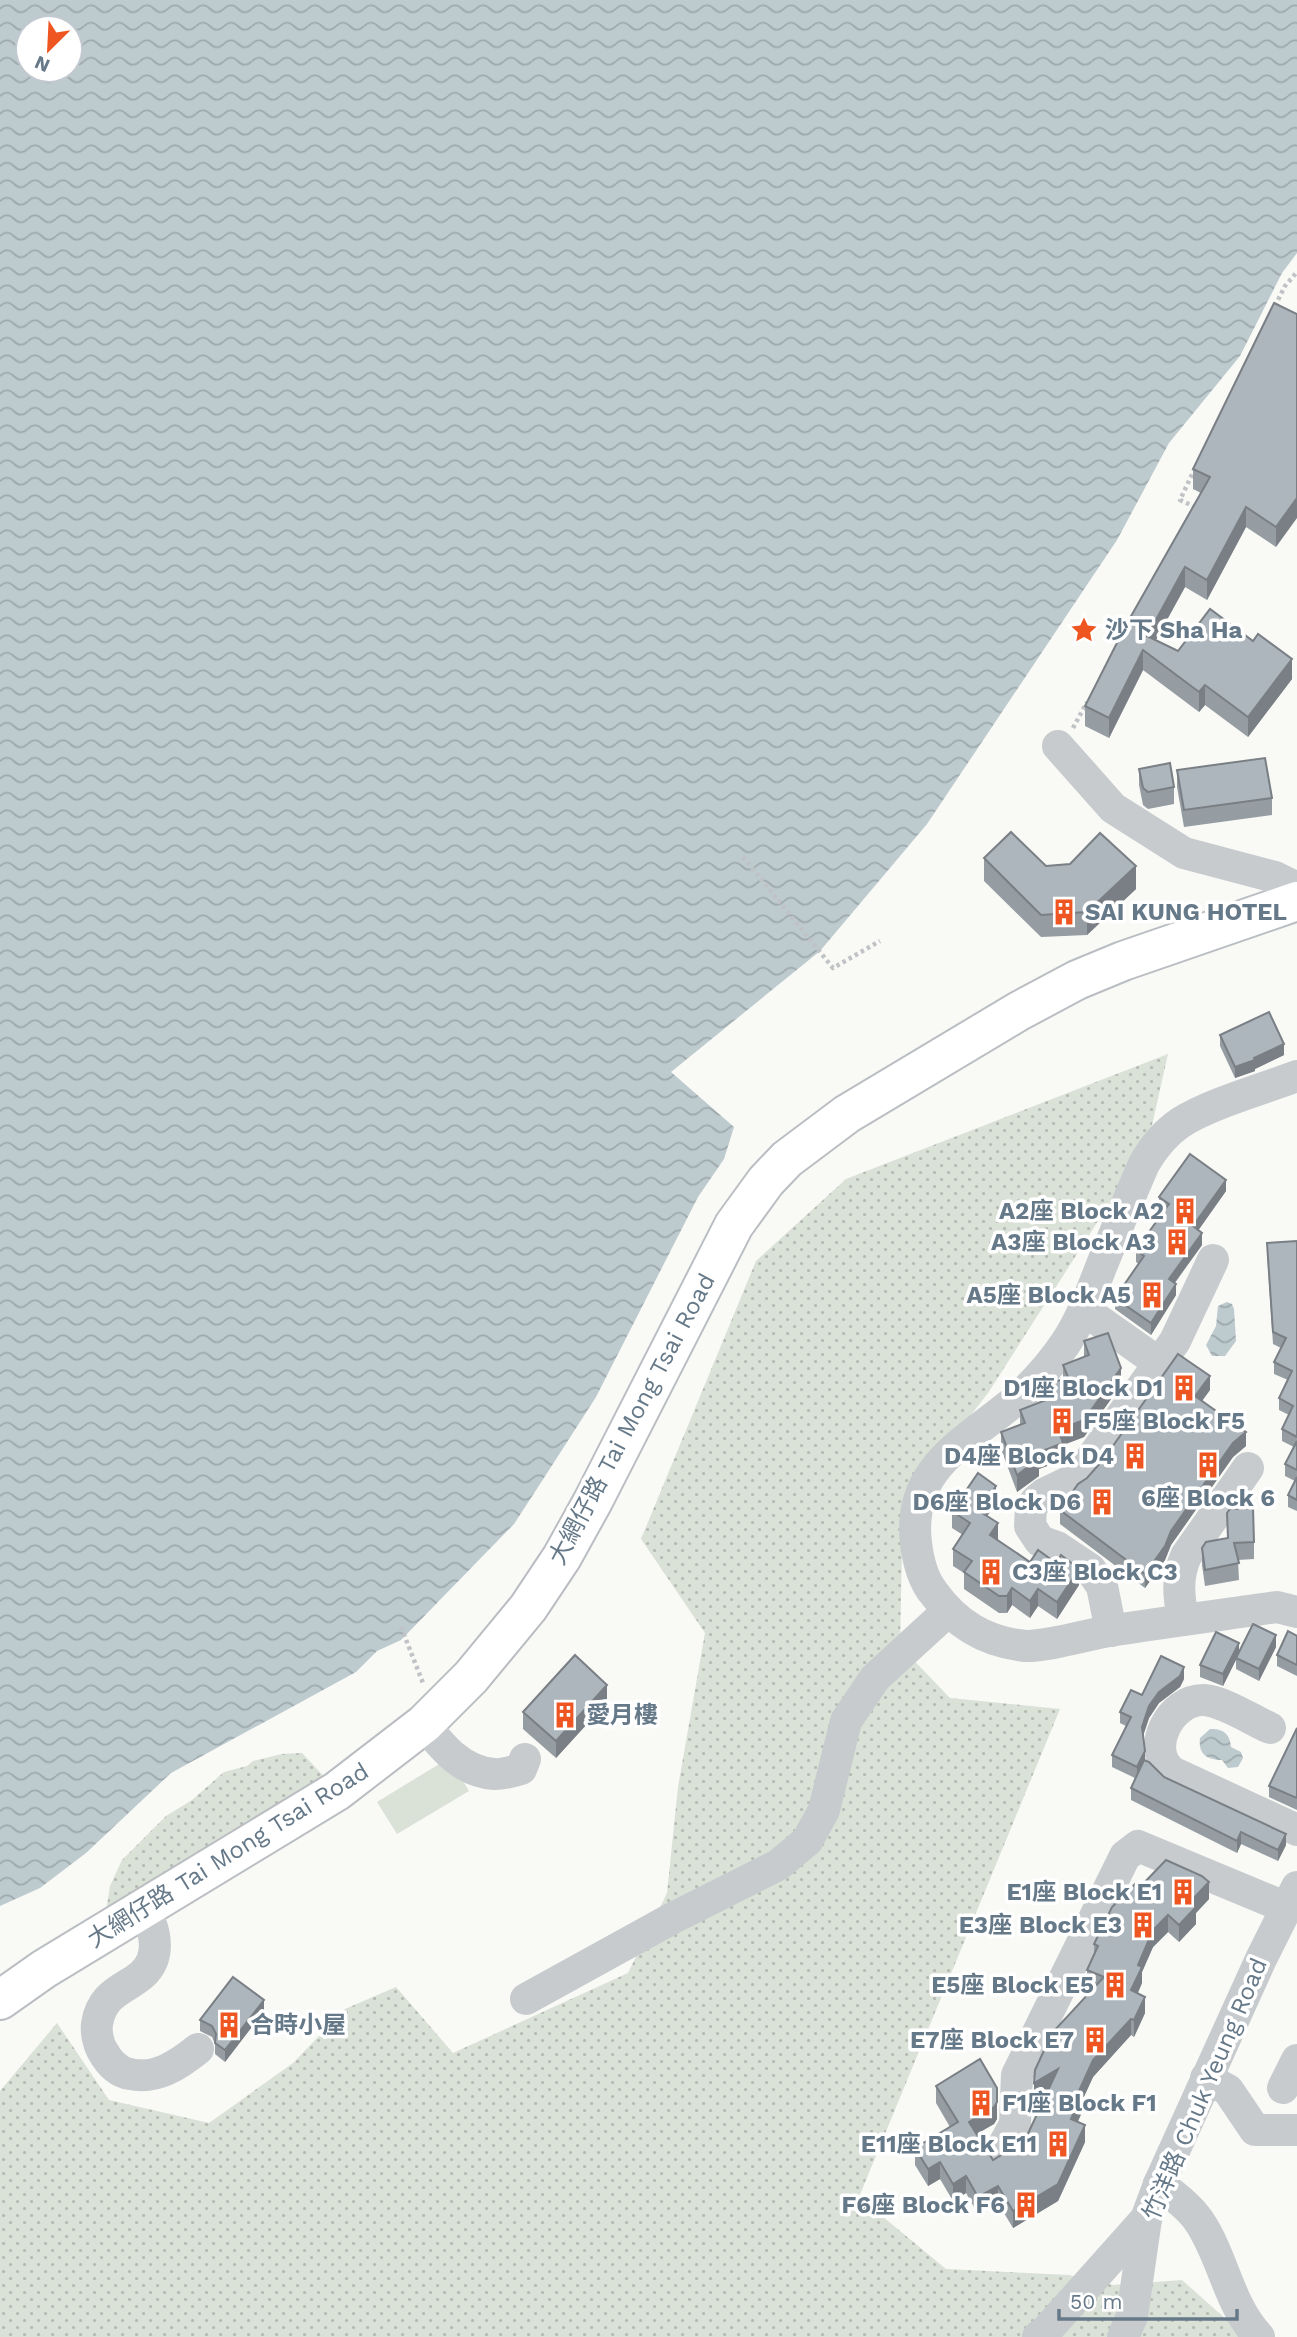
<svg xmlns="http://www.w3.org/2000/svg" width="1297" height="2337" font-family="'Work Sans','Noto Sans TC',sans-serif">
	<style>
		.grass { fill: url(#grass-dots) }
		.garden { fill: #dae1d7 }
		.water { fill: url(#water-waves); fill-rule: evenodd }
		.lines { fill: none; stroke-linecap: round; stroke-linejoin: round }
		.major-casing { stroke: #babec2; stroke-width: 42 }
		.path { stroke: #c0c3c5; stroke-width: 4.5; stroke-dasharray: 3.5 3.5; stroke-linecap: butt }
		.minor { stroke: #c7cbce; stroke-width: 32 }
		.major { stroke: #fff; stroke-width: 38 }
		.wall { fill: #959da2 }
		.shaded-wall { fill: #797f84 }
		.building { fill: #adb6bc; stroke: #797f84; stroke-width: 2 }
		.labels { text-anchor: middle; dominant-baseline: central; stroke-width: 7; stroke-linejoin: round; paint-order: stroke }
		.poi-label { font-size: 24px; font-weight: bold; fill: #667989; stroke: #fff; text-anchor: end }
		.street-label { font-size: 24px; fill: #667989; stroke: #fff }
	</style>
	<defs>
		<pattern id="grass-dots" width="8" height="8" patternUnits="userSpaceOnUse" patternTransform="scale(1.75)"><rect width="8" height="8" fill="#dae1d7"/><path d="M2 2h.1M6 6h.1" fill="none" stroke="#b5bbb4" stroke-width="1.8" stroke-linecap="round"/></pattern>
		<pattern id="water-waves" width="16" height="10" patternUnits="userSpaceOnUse" patternTransform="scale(1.75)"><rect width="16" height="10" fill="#bdcace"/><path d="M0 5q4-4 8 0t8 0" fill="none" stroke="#9da9ad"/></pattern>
	</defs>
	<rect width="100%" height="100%" fill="#f9f9f6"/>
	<g class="grass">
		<polygon points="1168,1054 1148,1143 988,1393 903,1502 900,1646 950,1698 1060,1709 859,2197 946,2269 1069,2275 1113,2285 1182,2280 1246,2337 0,2337 0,2091 57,2023 109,2100 209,2123 293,2063 345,2009 396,1987 453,2053 628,1973 667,1893 678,1787 705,1633 641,1539 756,1261 846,1179"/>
		<polygon points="302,1753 330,1783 297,1807 229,1834 200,1851 161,1887 106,1912 110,1886 122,1860 166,1816 192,1800 224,1772 247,1766 253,1761 282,1754"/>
	</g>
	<polygon class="garden" points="449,1758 469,1791 397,1834 377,1802"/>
	<g class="water">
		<path d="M 0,0 L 1297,0 L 1297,253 L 1282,273 L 1240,356 L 1169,443 L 1117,540 L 927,824 L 820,951 L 671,1072 L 734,1127 L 724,1159 L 698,1197 L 596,1397 L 542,1481 L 514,1524 L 401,1640 L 377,1651 L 356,1672 L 171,1773 L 86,1853 L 40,1888 L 0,1906 ZM 70,28 L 70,70 L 28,70 L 28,28 Z"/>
		<polygon points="1227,1302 1232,1304 1234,1309 1236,1341 1225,1356 1212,1356 1206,1345 1216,1326 1218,1306"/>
		<path d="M 1210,1729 C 1223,1728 1230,1734 1231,1747 L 1241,1752 L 1243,1758 L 1238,1767 L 1228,1768 L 1222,1760 C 1207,1760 1198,1754 1200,1738 Z"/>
	</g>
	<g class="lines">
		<g class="major-casing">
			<polyline id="major" points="0,2000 44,1969 337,1791 424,1724 471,1677 528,1608 562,1557 593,1501 734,1225 766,1181 787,1159 847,1114 1019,1011 1077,980 1123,961 1297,901"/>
		</g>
		<g class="path">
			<polyline points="1275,306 1285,286 1297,272"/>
			<polyline points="1195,468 1180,500 1197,508"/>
			<polyline points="1073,728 1087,702"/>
			<polyline points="743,857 833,968 880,941"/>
			<polyline points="401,1627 423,1683"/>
		</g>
		<g class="minor">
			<polyline points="1058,746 1113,808 1184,853 1275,877 1297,888"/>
			<path d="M 1297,1076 C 1263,1089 1209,1104 1180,1123 C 1164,1134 1153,1148 1144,1164 C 1129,1198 1115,1233 1101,1267 C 1091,1293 1081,1320 1065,1344 C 1050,1366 1032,1386 1012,1403 C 964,1443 907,1469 916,1543 C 918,1560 922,1578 933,1592 C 956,1624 985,1642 1025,1646 C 1045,1647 1087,1635 1109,1631 C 1165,1622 1221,1615 1277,1607 L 1297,1612"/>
			<polyline points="1084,1310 1159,1363"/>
			<path d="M 1183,1620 C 1179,1597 1176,1578 1186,1556 L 1248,1468"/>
			<polyline points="1111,1631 1102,1586 1090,1569 1057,1547 1040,1541 1030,1526 1031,1507 1037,1500 1044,1494 1073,1480 1088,1463 1175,1341 1213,1260"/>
			<path d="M 424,1724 C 442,1747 462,1772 494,1774 C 502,1775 513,1771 521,1769 L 525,1759"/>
			<path d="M 1270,1728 C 1252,1720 1223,1701 1204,1700 C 1170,1699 1144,1750 1172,1772 L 1297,1830"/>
			<path d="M 145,1909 C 152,1925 159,1943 152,1961 C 140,1989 103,1984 97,2024 C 96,2032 98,2043 102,2050 C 108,2061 117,2072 130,2074 C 156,2080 178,2065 198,2049"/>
			<polyline points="526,1999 671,1919 778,1865 807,1841 824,1810 846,1721 875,1678 947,1612"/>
			<polyline points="1206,2078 1228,2090 1255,2130 1297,2130"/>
			<polyline points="1283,2088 1297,2060"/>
			<polyline points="1002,2148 1015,2124 1017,2075 1125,1856 1138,1846 1287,1908"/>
			<path d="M 1159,2184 C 1173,2195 1189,2206 1199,2221 C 1224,2258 1228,2304 1259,2337"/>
			<polyline points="1038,2337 1046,2331 1146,2219"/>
			<polyline points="1123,2337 1132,2316 1146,2219 1159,2184 1261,1959 1297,1887"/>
		</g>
		<use href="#major" class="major"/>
	</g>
	<g class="wall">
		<polygon points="1297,314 1276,547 1246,527 1207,600 1185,587 1156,640 1178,651 1292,679 1248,737 1205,705 1199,712 1143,670 1109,738 1085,726 1085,706 1201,493 1193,489 1193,469"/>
		<polygon points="1139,769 1174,787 1174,804 1148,809 1143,805 1139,785"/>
		<polygon points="1177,770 1272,798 1272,815 1184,827 1177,787"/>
		<polygon points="984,858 1046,866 1136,889 1087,935 1041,937 984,881"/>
		<polygon points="1220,1035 1284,1055 1255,1069 1255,1071 1235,1078 1220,1046"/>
		<polygon points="1226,1191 1198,1230 1202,1245 1175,1283 1176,1295 1151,1335 1115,1309 1115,1298 1139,1264 1136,1262 1136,1250 1163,1211 1159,1208 1159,1197"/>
		<polygon points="1297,1241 1297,1511 1288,1507 1288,1495 1295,1481 1285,1476 1285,1464 1294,1447 1282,1441 1282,1429 1289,1415 1279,1410 1279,1398 1288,1380 1274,1374 1274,1362 1281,1348 1273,1344 1267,1254 1267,1243"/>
		<polygon points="1084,1341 1121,1385 1084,1437 1063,1445 1063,1460 1039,1469 1039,1476 1017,1492 1001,1449 1001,1432 1020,1425 1020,1410 1042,1402 1042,1387 1063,1379 1063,1365 1084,1357"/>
		<polygon points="1210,1390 1202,1401 1246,1446 1233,1457 1171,1545 1165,1560 1145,1588 1060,1524 1060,1510"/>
		<polygon points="996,1503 987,1516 998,1540 1030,1562 1079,1585 1057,1619 1038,1606 1030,1618 1012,1605 1007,1613 999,1613 964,1589 964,1573 953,1566 953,1549 963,1535 952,1528 952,1511"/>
		<polygon points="1227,1513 1254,1542 1254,1559 1238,1560 1239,1580 1205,1586 1202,1565 1202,1548 1227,1538"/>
		<polygon points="1297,1636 1297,1676 1277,1666 1277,1655"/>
		<polygon points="1276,1647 1259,1681 1236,1669 1236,1659 1223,1686 1200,1677 1200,1665 1239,1653"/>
		<polygon points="1184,1679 1180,1687 1159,1703 1149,1718 1143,1736 1145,1760 1164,1777 1286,1845 1278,1861 1241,1844 1237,1853 1131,1800 1131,1788 1135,1778 1112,1767 1112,1755 1126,1726 1120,1723 1120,1712 1142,1695"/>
		<polygon points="607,1702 556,1758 523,1729 523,1712"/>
		<polygon points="1297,1728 1297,1810 1269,1797 1269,1786"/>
		<polygon points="1139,1888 1209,1899 1196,1913 1196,1924 1179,1942 1168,1932 1153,1947 1142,1972 1142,1983 1138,1993 1145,2013 1134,2037 1131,2035 1093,2077 1082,2101 1082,2112 1078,2122 1085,2142 1058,2201 1013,2228 998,2203 978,2214 966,2193 953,2201 940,2179 928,2186 915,2165 915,2148 950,2127 936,2103 936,2086 997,2105 997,2119 994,2124 977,2134 993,2160 1025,2140 1047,2092 1034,2100 1093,1989 1087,1986 1087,1970 1094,1956 1094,1944"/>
		<polygon points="264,2011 225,2062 215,2054 215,2044 212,2037 200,2031 200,2020"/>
	</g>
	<g class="shaded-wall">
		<polygon points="1297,498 1297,518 1276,547 1276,527"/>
		<polygon points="1246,507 1246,527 1207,600 1207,580"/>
		<polygon points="1185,567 1185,587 1148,654 1147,636"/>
		<polygon points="1143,650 1143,670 1109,738 1109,718"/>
		<polygon points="1292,659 1292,679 1248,737 1248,717"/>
		<polygon points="1205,685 1205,705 1199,712 1199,692"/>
		<polygon points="1136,866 1136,889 1087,935 1087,912"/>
		<polygon points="1284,1044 1284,1055 1255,1069 1255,1071 1235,1078 1235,1067"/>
		<polygon points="1226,1180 1226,1191 1193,1238 1193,1226"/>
		<polygon points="1202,1233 1202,1245 1169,1290 1169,1279"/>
		<polygon points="1176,1284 1176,1295 1151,1335 1151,1323"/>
		<polygon points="1121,1368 1121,1385 1084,1437 1063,1445 1063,1460 1039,1469 1039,1476 1017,1492 1017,1475 1058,1430"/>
		<polygon points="1210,1376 1210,1390 1195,1410 1195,1396"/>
		<polygon points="1246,1432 1246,1446 1233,1457 1171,1545 1165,1560 1145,1588 1145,1574 1171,1531 1233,1443"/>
		<polygon points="996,1486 996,1503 979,1528 979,1511"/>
		<polygon points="998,1523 998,1540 990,1535"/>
		<polygon points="1079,1569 1079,1585 1057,1619 1057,1602"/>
		<polygon points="1012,1588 1012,1605 1007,1613 1007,1596"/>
		<polygon points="1038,1589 1038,1606 1030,1618 1030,1601"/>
		<polygon points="1276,1635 1276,1647 1259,1681 1259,1669"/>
		<polygon points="1239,1643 1239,1654 1223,1686 1223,1674"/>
		<polygon points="1184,1667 1184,1679 1180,1687 1159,1703 1149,1718 1142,1739 1142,1727 1149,1706 1159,1692"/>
		<polygon points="607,1685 607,1702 556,1758 556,1741"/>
		<polygon points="1145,1751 1145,1762 1137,1778 1137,1767"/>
		<polygon points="1241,1832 1241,1844 1237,1853 1237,1841"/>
		<polygon points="1286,1834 1286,1845 1278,1861 1278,1850"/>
		<polygon points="1209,1882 1209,1899 1196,1913 1196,1924 1179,1942 1179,1925 1190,1902"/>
		<polygon points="1168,1915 1168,1932 1153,1947 1142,1972 1142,1983 1131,2007 1131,1990 1138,1965 1153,1930"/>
		<polygon points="1145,1997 1145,2013 1134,2037 1134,2020"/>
		<polygon points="264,2000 264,2011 225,2062 225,2050"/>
		<polygon points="1131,2019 1131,2035 1093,2077 1082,2101 1082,2112 1071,2135 1071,2119 1078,2093 1093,2060"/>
		<polygon points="1058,2069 1058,2086 1034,2100 1034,2083"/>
		<polygon points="997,2088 997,2119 994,2124 969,2138 969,2122"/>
		<polygon points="1085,2125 1085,2142 1058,2201 1013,2228 1013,2211"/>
		<polygon points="940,2162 940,2179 928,2186 928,2169"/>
		<polygon points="966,2176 966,2193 953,2201 953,2184"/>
		<polygon points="998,2186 998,2203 978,2214 978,2197"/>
	</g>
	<g class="building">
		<polygon points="1274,303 1297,314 1297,498 1276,527 1246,507 1207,580 1185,567 1147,636 1178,651 1210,609 1253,641 1258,634 1292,659 1248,717 1205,685 1199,692 1143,650 1109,718 1085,706 1126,625 1210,477 1193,469"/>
		<polygon points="1265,758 1272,798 1184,810 1177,770"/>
		<polygon points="1170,763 1174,787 1148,792 1143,788 1139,769"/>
		<polygon points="1011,832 1046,866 1070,864 1100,833 1136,866 1087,912 1041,915 984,858"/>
		<polygon points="1269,1012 1284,1044 1254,1058 1255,1060 1235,1067 1220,1035"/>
		<polygon points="1190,1154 1226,1180 1193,1226 1202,1233 1169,1279 1176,1284 1151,1323 1115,1298 1144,1256 1136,1250 1169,1204 1159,1197"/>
		<polygon points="1297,1241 1297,1437 1282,1429 1293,1406 1279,1398 1292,1371 1274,1362 1286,1338 1273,1332 1267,1243"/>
		<polygon points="1108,1333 1121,1368 1084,1420 1058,1430 1063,1443 1037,1453 1039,1459 1017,1475 1001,1432 1025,1423 1020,1410 1046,1400 1042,1387 1068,1377 1063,1365 1089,1355 1084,1341"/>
		<polygon points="1178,1354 1210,1376 1195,1396 1246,1432 1233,1443 1171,1531 1165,1546 1145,1574 1060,1510 1078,1484 1087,1478 1103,1460"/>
		<polygon points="1297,1441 1297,1470 1285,1464"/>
		<polygon points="978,1473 996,1486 979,1511 998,1523 990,1535 1030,1562 1038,1550 1056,1563 1061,1555 1079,1569 1057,1602 1038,1589 1030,1601 1012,1588 1007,1596 999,1596 964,1572 972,1561 953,1549 970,1523 952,1511"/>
		<polygon points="1297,1477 1297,1500 1288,1495"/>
		<polygon points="1253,1508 1254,1542 1234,1543 1239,1563 1205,1570 1202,1548 1206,1542 1228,1538 1227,1513 1230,1509"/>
		<polygon points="1253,1624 1276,1635 1259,1669 1236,1658"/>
		<polygon points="1288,1631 1297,1636 1297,1665 1277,1655"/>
		<polygon points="1216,1632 1239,1643 1223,1674 1200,1665"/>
		<polygon points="575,1655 607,1685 556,1741 523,1712"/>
		<polygon points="1161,1656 1184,1667 1180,1676 1159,1692 1149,1706 1142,1727 1145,1751 1137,1767 1112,1755 1131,1717 1120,1712 1131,1690 1142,1695"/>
		<polygon points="1297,1728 1297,1798 1269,1786"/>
		<polygon points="1144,1760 1149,1762 1164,1777 1286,1834 1278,1850 1241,1832 1237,1841 1131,1788"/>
		<polygon points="1166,1860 1202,1876 1209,1882 1190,1902 1196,1907 1179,1925 1168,1915 1153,1930 1138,1965 1142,1967 1131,1990 1145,1997 1134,2020 1131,2019 1093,2060 1078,2093 1082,2095 1071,2119 1085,2125 1058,2184 1013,2211 998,2186 978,2197 966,2176 953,2184 940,2162 928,2169 915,2148 958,2122 936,2086 980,2059 997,2088 997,2102 994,2107 969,2122 993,2160 1025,2140 1058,2069 1034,2083 1035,2070 1052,2033 1104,1977 1087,1970 1098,1946 1094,1944 1112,1907 1135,1884 1139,1888"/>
		<polygon points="233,1977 264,2000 225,2050 215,2043 216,2034 212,2026 200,2020"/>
	</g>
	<defs>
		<g id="sight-bare" transform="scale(2.1)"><path d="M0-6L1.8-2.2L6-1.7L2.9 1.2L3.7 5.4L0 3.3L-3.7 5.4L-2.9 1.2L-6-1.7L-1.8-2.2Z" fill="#ee5521" stroke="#fff" stroke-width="2.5" paint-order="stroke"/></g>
		<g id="building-bare" transform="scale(2.1)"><path d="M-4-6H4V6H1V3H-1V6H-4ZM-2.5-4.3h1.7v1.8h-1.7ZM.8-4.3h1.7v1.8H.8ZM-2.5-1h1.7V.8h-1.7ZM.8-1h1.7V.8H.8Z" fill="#ee5521" stroke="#fff" stroke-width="2.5" paint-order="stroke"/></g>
	</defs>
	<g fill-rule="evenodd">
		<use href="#sight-bare" x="1084" y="630"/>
		<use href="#building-bare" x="1064" y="912"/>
		<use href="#building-bare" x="1185" y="1211"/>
		<use href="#building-bare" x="1177" y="1242"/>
		<use href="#building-bare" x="1152" y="1295"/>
		<use href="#building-bare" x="1184" y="1388"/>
		<use href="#building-bare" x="1062" y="1421"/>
		<use href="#building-bare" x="1135" y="1456"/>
		<use href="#building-bare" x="1208" y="1465"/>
		<use href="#building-bare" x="1102" y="1502"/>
		<use href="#building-bare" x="991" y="1572"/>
		<use href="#building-bare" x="565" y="1715"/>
		<use href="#building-bare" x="1183" y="1892"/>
		<use href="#building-bare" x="1143" y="1925"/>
		<use href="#building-bare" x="1115" y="1985"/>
		<use href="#building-bare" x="229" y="2025"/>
		<use href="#building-bare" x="1095" y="2040"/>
		<use href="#building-bare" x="981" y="2103"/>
		<use href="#building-bare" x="1058" y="2144"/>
		<use href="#building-bare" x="1026" y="2205"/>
	</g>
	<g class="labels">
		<g class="poi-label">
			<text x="1105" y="630" text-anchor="start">沙下 Sha Ha</text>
			<text x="1085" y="912" text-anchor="start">SAI KUNG HOTEL</text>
			<text x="1164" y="1211">A2座 Block A2</text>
			<text x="1156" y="1242">A3座 Block A3</text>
			<text x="1131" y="1295">A5座 Block A5</text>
			<text x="1163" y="1388">D1座 Block D1</text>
			<text x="1083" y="1421" text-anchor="start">F5座 Block F5</text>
			<text x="1114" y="1456">D4座 Block D4</text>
			<text x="1208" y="1498" text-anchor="middle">6座 Block 6</text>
			<text x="1081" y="1502">D6座 Block D6</text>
			<text x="1012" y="1572" text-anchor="start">C3座 Block C3</text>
			<text x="586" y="1715" text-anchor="start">愛月樓</text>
			<text x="1162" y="1892">E1座 Block E1</text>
			<text x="1122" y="1925">E3座 Block E3</text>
			<text x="1094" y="1985">E5座 Block E5</text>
			<text x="250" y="2025" text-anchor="start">合時小屋</text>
			<text x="1074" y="2040">E7座 Block E7</text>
			<text x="1002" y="2103" text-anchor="start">F1座 Block F1</text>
			<text x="1037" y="2144">E11座 Block E11</text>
			<text x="1005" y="2205">F6座 Block F6</text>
		</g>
		<g class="street-label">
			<text transform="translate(632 1419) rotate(-62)">大網仔路 Tai Mong Tsai Road</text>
			<text transform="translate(228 1855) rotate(-32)">大網仔路 Tai Mong Tsai Road</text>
			<text transform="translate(1205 2089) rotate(-67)">竹洋路 Chuk Yeung Road</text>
		</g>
	</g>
	<g transform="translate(49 49) rotate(204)"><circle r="33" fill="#ffffff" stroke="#c2c9d0" stroke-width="2"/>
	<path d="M0-5L12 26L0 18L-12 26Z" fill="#ee5521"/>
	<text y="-10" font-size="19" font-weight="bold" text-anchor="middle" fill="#667989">N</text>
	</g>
	<path d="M1059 2309v10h178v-10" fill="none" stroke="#667989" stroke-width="3.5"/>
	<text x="1070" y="2309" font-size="21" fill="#667989" stroke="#ffffff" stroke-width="5" paint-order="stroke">50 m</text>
</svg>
